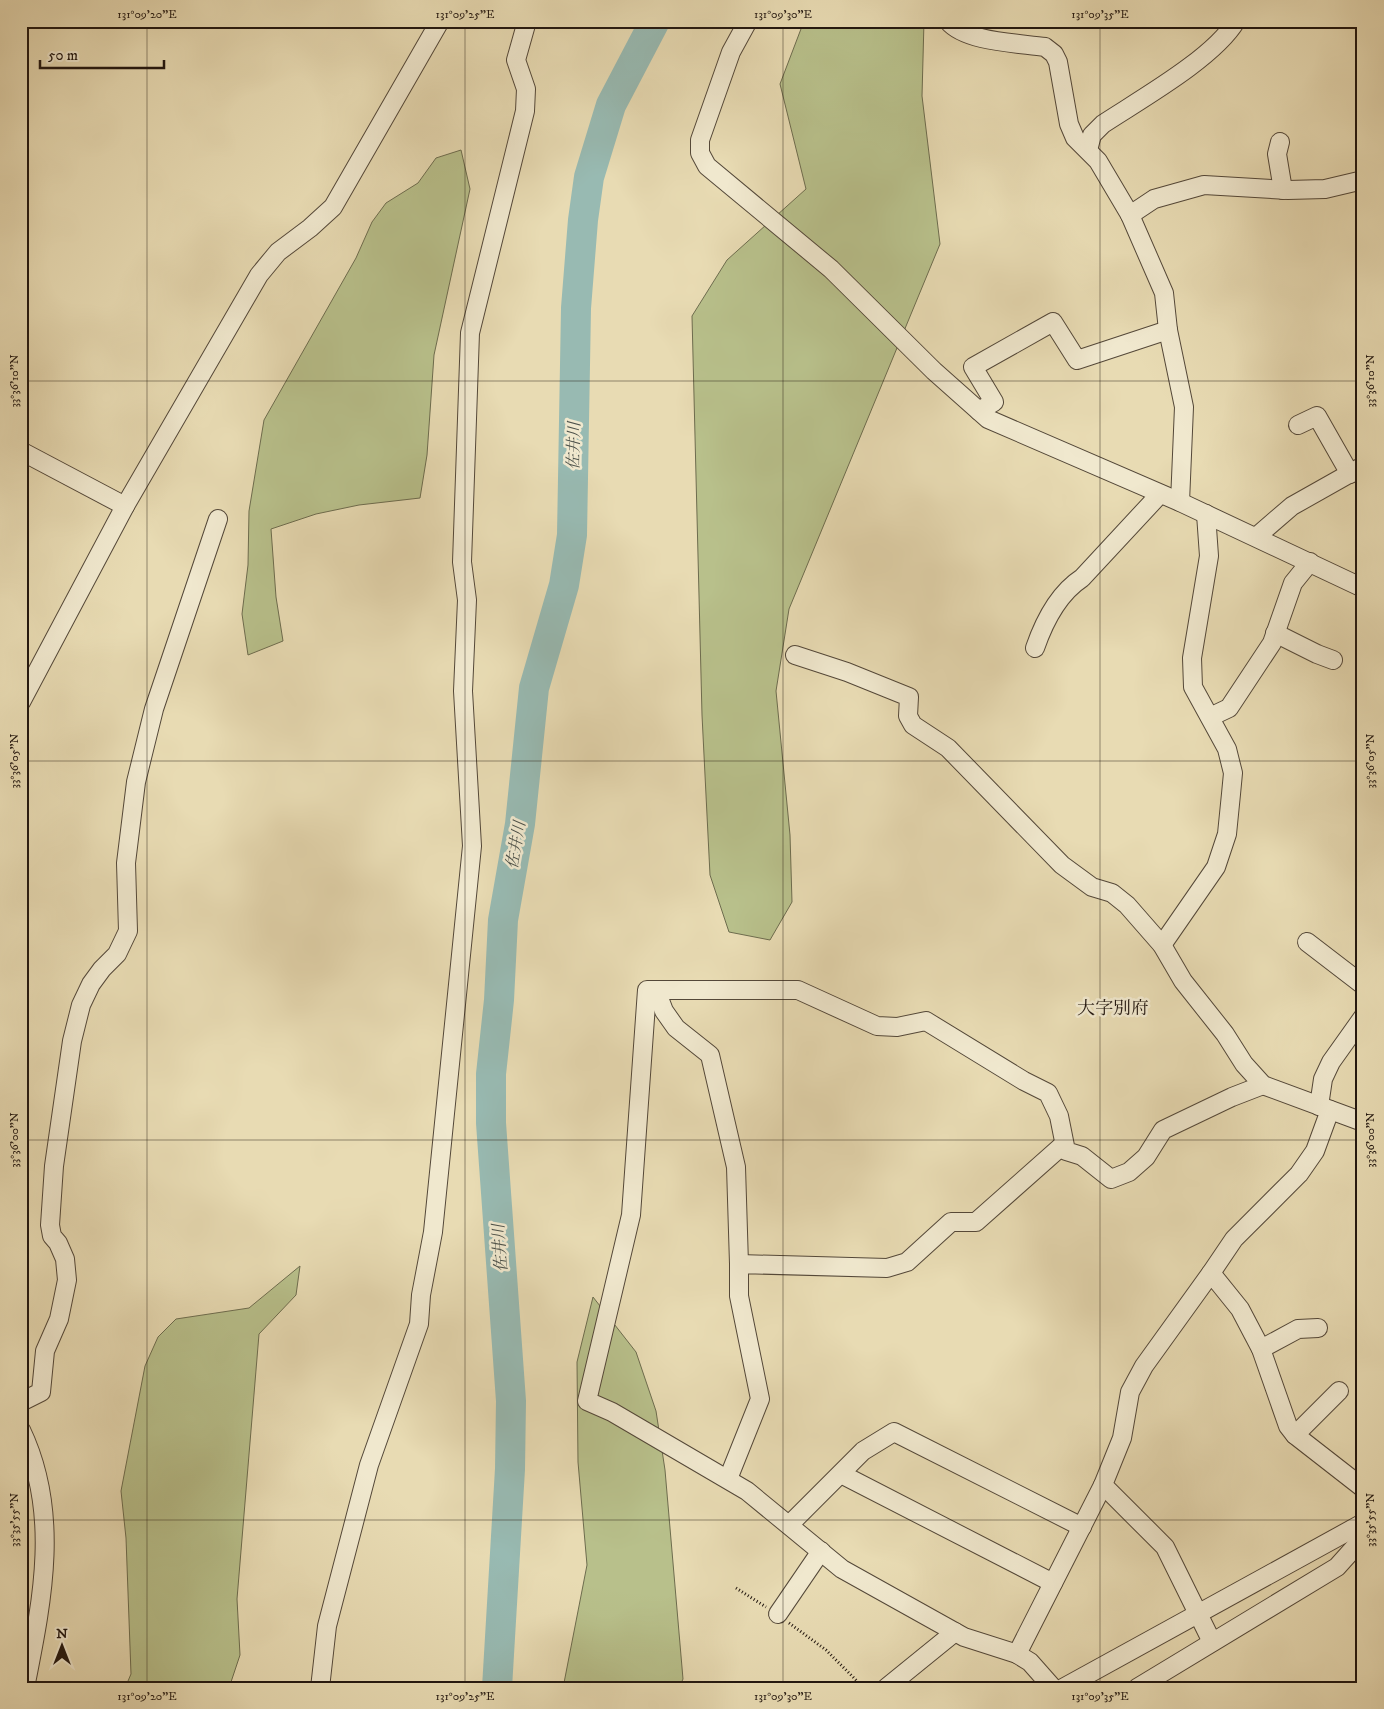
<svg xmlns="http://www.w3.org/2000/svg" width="1384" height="1709" font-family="'IM FELL DW Pica','Noto Serif JP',serif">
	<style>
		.green { fill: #b8c08b; stroke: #6d6c4e }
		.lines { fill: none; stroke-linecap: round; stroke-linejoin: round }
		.river { stroke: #98bab2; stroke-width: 30 }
		.minor-casing { stroke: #544839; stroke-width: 20 }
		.path { stroke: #221710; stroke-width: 3; stroke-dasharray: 1 2.5; stroke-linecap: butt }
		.minor { stroke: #f0e8ce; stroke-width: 18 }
		.ticks { fill: none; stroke: #221710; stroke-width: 1; stroke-opacity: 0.45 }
		.labels { text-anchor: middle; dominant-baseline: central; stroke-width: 5; stroke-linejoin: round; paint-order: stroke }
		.water-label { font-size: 16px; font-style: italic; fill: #4b5049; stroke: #f0e8ce }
		.quarter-label { font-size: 18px; fill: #221710; stroke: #f0e8ce }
		.neatline { fill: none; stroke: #221710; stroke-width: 2 }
		.ticks-label { font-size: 12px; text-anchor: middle; fill: #221710 }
	</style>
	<rect width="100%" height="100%" fill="#e8dbb3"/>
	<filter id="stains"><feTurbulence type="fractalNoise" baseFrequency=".004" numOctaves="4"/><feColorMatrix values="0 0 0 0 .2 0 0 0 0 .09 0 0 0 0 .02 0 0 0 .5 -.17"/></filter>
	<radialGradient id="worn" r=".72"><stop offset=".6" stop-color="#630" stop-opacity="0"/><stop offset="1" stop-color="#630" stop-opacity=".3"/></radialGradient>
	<g class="green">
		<polygon points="804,21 924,21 922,96 940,244 789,609 776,691 790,835 792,902 770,940 729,932 710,875 702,715 692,316 727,260 806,189 780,84"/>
		<polygon points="461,150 470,189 434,355 427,455 420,498 359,505 316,514 271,529 276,597 283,641 248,655 242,614 248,565 249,511 264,420 356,258 372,222 386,203 418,183 436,158"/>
		<polygon points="300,1266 296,1295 259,1334 237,1599 240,1655 229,1688 125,1688 131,1674 126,1538 121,1491 145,1366 158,1337 176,1319 249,1308"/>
		<polygon points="593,1297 636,1352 656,1411 665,1470 683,1679 679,1688 563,1688 587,1565 578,1462 577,1362"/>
	</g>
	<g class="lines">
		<polyline class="river" points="497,1688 510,1469 511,1401 491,1123 491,1074 499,1000 503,920 520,824 534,688 564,585 572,535 576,308 583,220 589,177 611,105 655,21"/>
		<g class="minor-casing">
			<g id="minor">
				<polyline points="748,21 731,52 700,140 700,153 707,166 831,269 934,371 988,419 1180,502 1363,588"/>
				<path d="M 948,21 C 965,42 1018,43 1045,47 L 1054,54 L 1058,62 L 1069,124 L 1075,138 L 1098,161 L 1130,215 L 1164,293 L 1168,330 L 1184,407 L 1180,502"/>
				<polyline points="1280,142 1277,154 1283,190"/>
				<path d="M 1088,150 L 1092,135 L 1103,124 C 1141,99 1214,58 1236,21"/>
				<polyline points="1130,215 1154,199 1204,185 1288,190 1325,189 1363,180"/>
				<polyline points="979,411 994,402 973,367 1053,322 1077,360 1168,330"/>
				<polyline points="1298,425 1317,416 1350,474"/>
				<polyline points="21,451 125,506"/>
				<polyline points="1256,537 1292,506 1363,466"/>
				<polyline points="1275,633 1317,654 1333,660"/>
				<path d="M 1035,648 C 1044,622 1059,593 1082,578 L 1160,494"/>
				<polyline points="795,655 847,672 909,697 908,716 913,725 948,748 1062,865 1092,887 1112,893 1127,905 1162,945 1183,981 1225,1034 1244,1064 1263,1085 1363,1122"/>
				<polyline points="21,702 125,506 259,275 278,252 310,228 333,207 440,21"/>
				<polyline points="1210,717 1229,708 1272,643 1293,583 1310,562"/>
				<polyline points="1307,942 1363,985"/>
				<polyline points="1162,945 1216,867 1227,834 1231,794 1233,773 1227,749 1193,687 1192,658 1209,556 1206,514"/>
				<polyline points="656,990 664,1011 676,1028 710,1055 736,1167 739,1264"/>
				<polyline points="1319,1106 1323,1079 1331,1062 1363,1017"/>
				<polyline points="1211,1273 1234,1239 1299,1174 1315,1151 1330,1110"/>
				<polyline points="1261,1349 1298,1329 1318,1328"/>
				<polyline points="21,1402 41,1392 45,1351 59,1319 67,1280 65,1259 58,1243 52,1236 50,1225 54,1166 72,1041 81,1005 91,984 102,969 117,954 128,931 126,863 136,782 154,709 218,519"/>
				<path d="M 21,1430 C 61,1513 42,1602 25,1688"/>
				<polyline points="1295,1435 1339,1391"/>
				<polyline points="841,1474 1053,1583"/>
				<polyline points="728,1479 760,1399 739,1296 739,1264 887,1268 907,1262 951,1222 976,1222 1064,1144"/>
				<polyline points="789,1525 863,1451 894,1432 1082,1527"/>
				<polyline points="778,1614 821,1551"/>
				<polyline points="1212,1642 1165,1547 1103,1485 1122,1438 1130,1392 1144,1366 1211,1273 1240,1309 1261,1349 1288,1426 1295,1435 1363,1488"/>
				<polyline points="1017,1654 1103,1485"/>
				<polyline points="320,1688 327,1626 369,1465 419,1324 421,1295 433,1232 472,846 463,691 467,600 462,562 470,333 525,111 526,89 516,60 527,21"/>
				<polyline points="886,1688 955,1632"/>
				<polyline points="1053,1688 1030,1662 1017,1654 964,1637 842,1569 747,1491 612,1412 587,1401 631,1215 647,990 798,990 877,1026 897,1027 926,1021 1024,1081 1048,1093 1059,1116 1066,1151 1082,1156 1111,1179 1129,1172 1146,1157 1163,1130 1232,1097 1263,1085"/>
				<polyline points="1063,1688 1363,1523"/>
				<polyline points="1137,1688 1337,1567 1363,1538"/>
			</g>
		</g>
		<g class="path">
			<polyline points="736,1588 766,1607"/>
			<polyline points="789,1623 826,1650 864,1688"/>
		</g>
		<use href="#minor" class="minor"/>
	</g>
	<path class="ticks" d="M 147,21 L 147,1688M 465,21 L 465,1688M 783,21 L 783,1688M 1100,21 L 1100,1688M 21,381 L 1363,381M 21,761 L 1363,761M 21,1140 L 1363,1140M 21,1520 L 1363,1520"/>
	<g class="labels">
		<g class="water-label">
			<text transform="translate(574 446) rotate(-89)">佐井川</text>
			<text transform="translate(516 845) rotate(-80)">佐井川</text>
			<text transform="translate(500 1248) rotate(-94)">佐井川</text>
		</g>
		<g class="quarter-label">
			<text x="1113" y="1009">大字別府</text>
		</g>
	</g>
	<rect width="1384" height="1709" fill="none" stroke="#e8dbb3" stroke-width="55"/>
	<g transform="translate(62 1646)" stroke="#f0e8ce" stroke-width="4" paint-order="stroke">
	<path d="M0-4L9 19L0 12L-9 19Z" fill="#221710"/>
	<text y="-8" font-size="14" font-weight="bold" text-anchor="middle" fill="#221710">N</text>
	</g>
	<path d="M40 60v8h124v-8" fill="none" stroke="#221710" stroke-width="2.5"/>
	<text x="48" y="60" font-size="15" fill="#221710" stroke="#f0e8ce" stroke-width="4" paint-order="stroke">50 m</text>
	<rect x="28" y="28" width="1328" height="1654" class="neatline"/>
	<g class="ticks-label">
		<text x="147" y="18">131°09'20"E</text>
		<text x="465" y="18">131°09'25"E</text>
		<text x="783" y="18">131°09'30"E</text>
		<text x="1100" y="18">131°09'35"E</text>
		<text transform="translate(14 381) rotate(-90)" y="4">33°36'10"N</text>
		<text transform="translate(1370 381) rotate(-90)" y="4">33°36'10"N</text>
		<text transform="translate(14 761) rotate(-90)" y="4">33°36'05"N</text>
		<text transform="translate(1370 761) rotate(-90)" y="4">33°36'05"N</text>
		<text transform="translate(14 1140) rotate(-90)" y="4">33°36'00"N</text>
		<text transform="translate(1370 1140) rotate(-90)" y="4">33°36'00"N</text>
		<text transform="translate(14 1520) rotate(-90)" y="4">33°35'55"N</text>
		<text transform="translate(1370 1520) rotate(-90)" y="4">33°35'55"N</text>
		<text x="147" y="1700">131°09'20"E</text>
		<text x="465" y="1700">131°09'25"E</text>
		<text x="783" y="1700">131°09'30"E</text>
		<text x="1100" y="1700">131°09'35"E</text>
	</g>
	<rect width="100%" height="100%" filter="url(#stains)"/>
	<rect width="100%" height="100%" fill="url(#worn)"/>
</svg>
